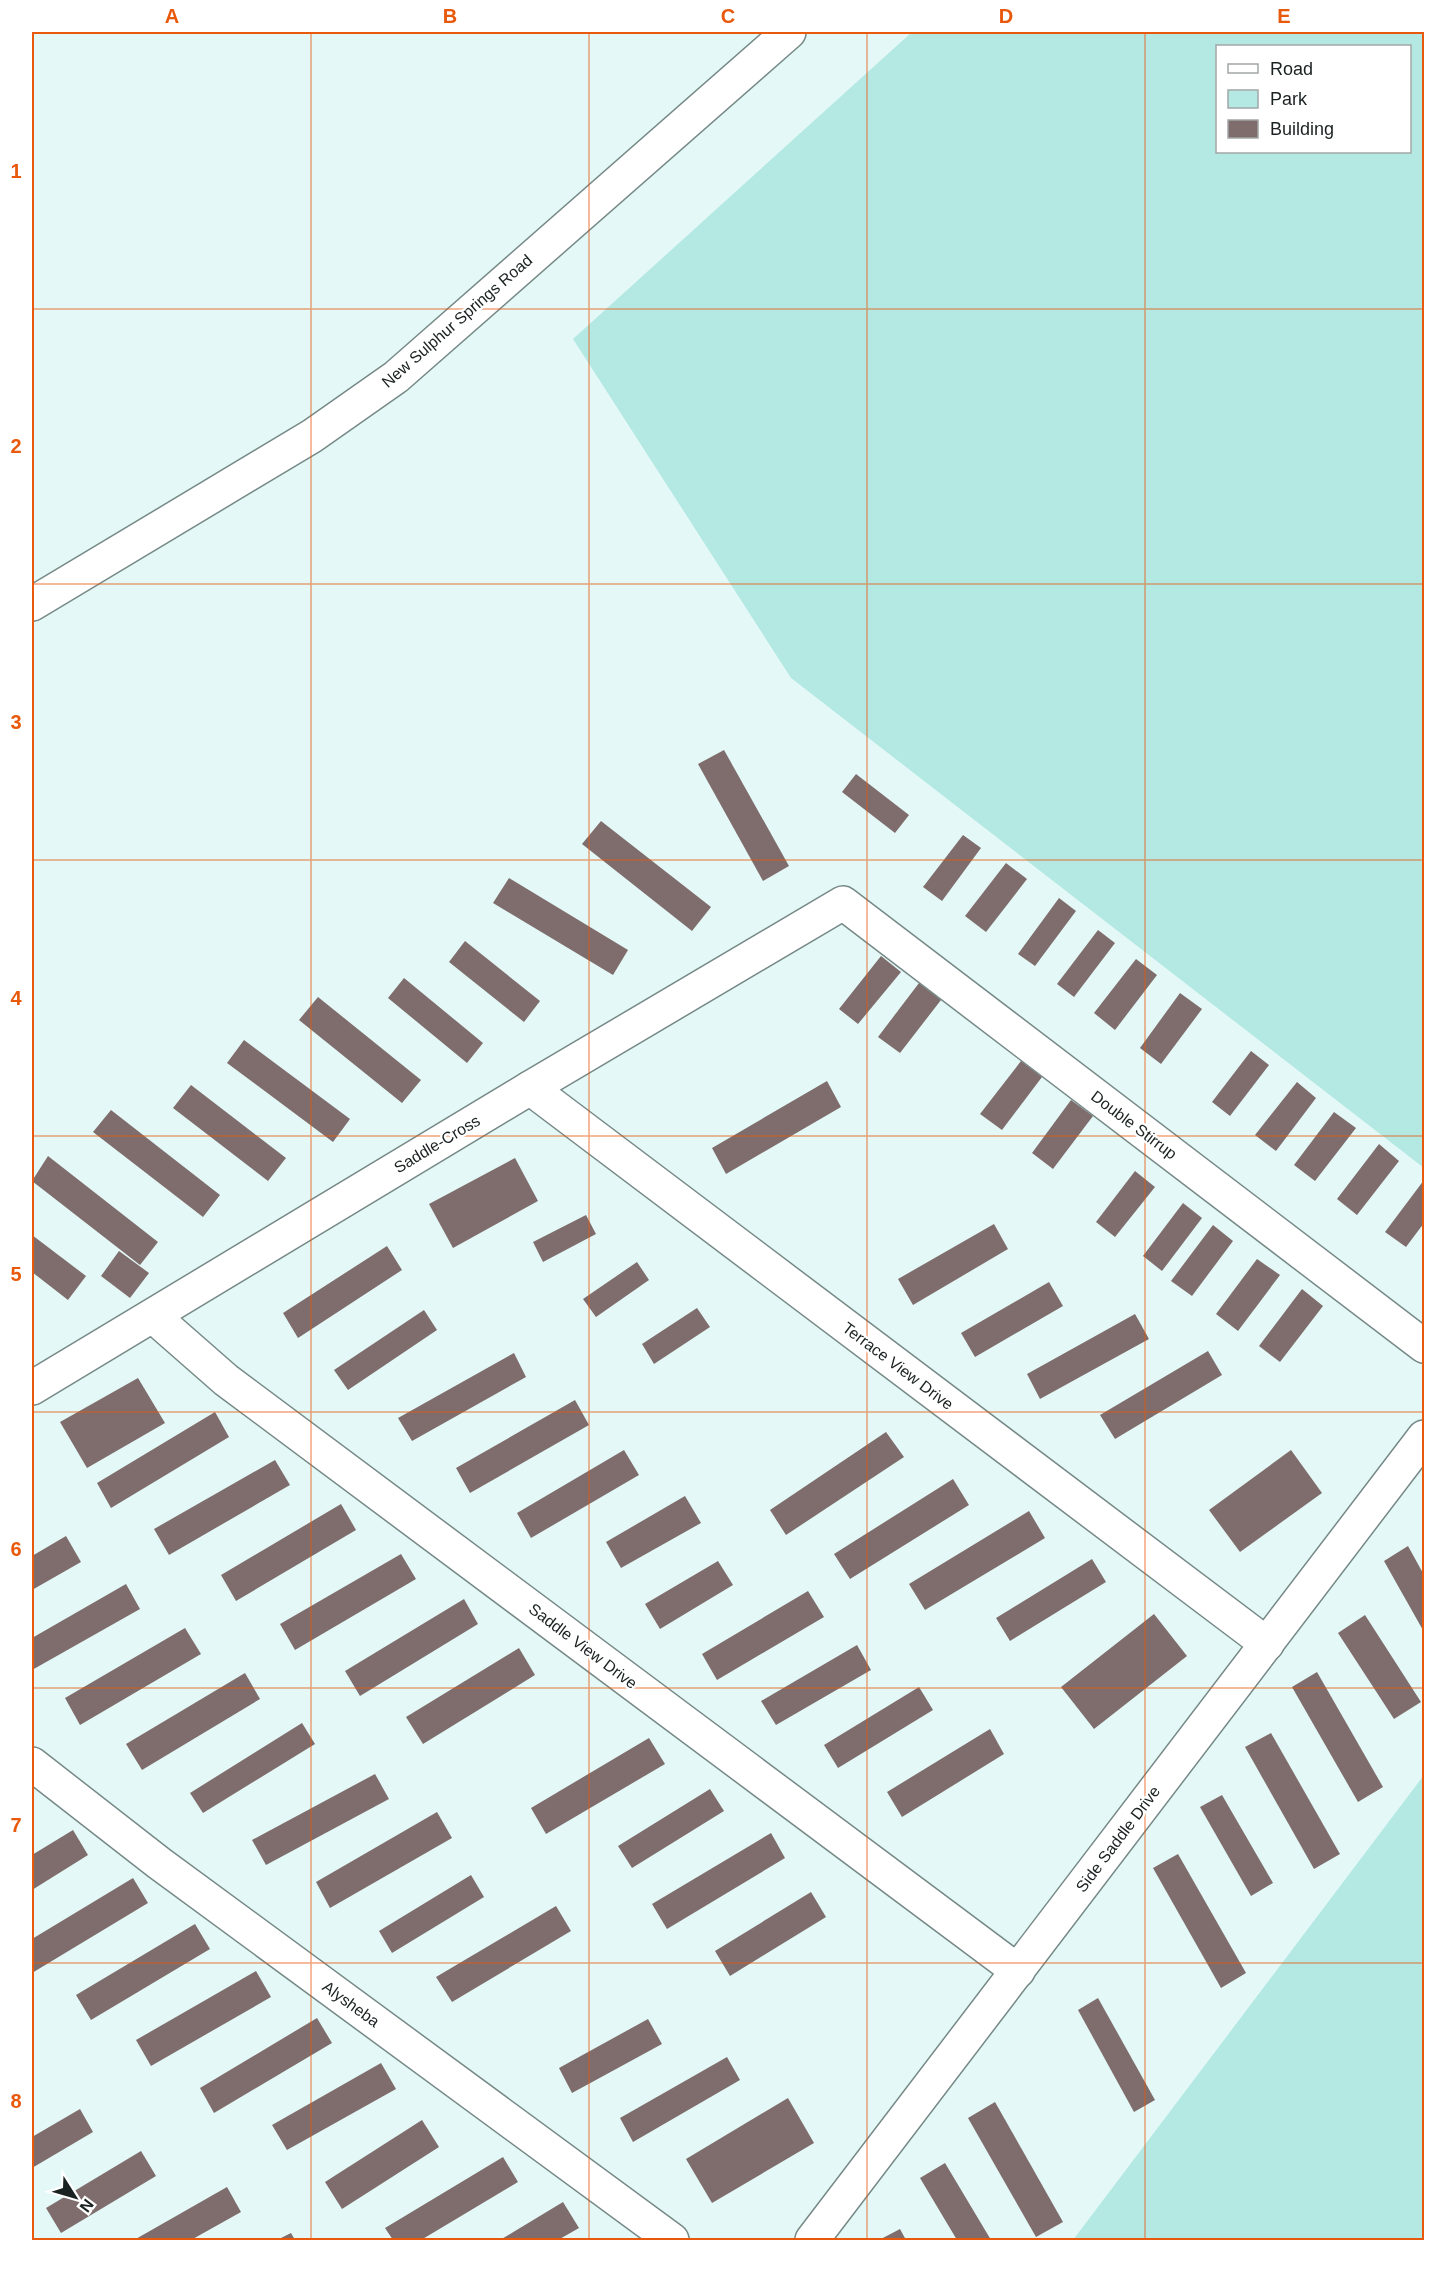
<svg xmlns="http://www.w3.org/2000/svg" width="1456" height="2272" font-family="Helvetica,sans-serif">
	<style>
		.green { fill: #b4e8e3; fill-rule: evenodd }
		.building { fill: #7e6d6c }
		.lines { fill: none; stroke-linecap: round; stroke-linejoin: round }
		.street-casing { stroke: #768987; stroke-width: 36 }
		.secondary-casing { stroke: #768987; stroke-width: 36 }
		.street { stroke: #fff; stroke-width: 33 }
		.secondary { stroke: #fff; stroke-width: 33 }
		.grid { fill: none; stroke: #e8590c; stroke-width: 1.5; stroke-opacity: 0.55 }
		.labels { text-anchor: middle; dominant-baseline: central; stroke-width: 4.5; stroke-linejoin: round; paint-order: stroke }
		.street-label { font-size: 16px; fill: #1a2221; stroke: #fff }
		.neatline { fill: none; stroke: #e8590c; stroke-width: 2 }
		.grid-label { font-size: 20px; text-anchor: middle; font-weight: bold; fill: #e8590c }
	</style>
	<rect width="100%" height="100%" fill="#e4f9f7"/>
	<g class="green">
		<path d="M 912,32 L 1424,32 L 1424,1168 L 791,678 L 573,339 ZM 1218,46 L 1410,46 L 1410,152 L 1218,152 Z"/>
		<polygon points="1424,1775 1424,2240 1073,2240"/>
	</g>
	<g class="building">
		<polygon points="724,750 789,866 763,881 698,764"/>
		<polygon points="856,774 909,815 895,833 842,792"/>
		<polygon points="601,821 711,907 692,931 582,844"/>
		<polygon points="963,835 981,848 942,901 923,887"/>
		<polygon points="1006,863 1027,879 986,932 965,916"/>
		<polygon points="509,878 628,950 613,975 493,903"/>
		<polygon points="1059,898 1076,911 1035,966 1018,954"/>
		<polygon points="1098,930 1115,943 1074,997 1057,984"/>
		<polygon points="465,941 540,1001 524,1022 449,962"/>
		<polygon points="881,956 901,972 858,1024 839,1009"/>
		<polygon points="1136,959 1157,975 1115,1030 1094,1013"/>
		<polygon points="404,978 483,1043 467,1063 388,998"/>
		<polygon points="919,983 941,1000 900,1053 878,1037"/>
		<polygon points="1180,993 1202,1009 1161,1064 1140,1048"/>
		<polygon points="318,997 421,1080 402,1103 299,1020"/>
		<polygon points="244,1040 350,1119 333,1142 227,1063"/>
		<polygon points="1251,1051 1269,1065 1230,1116 1212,1102"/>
		<polygon points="1021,1061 1042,1077 1002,1130 980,1114"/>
		<polygon points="827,1081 841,1107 726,1174 712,1148"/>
		<polygon points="1297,1082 1316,1098 1276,1151 1255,1135"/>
		<polygon points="191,1085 286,1158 268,1181 173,1108"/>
		<polygon points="1071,1100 1093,1116 1053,1169 1032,1153"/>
		<polygon points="111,1110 220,1195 203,1217 93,1132"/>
		<polygon points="1334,1112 1356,1128 1315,1181 1294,1165"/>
		<polygon points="1379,1144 1399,1161 1357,1215 1337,1199"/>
		<polygon points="48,1156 158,1242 140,1265 32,1181"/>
		<polygon points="515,1158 538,1201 453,1248 429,1204"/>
		<polygon points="1135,1171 1155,1187 1115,1237 1096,1222"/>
		<polygon points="1424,1180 1424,1223 1406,1247 1385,1232"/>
		<polygon points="1183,1203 1202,1218 1162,1271 1143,1256"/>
		<polygon points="586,1215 596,1234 543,1262 533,1242"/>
		<polygon points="994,1224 1008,1249 913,1305 898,1279"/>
		<polygon points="1213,1225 1233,1241 1192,1296 1171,1281"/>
		<polygon points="32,1235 86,1276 68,1300 32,1272"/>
		<polygon points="387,1246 402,1270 298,1338 283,1313"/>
		<polygon points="119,1251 149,1273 130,1298 101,1276"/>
		<polygon points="1257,1259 1280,1275 1238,1331 1216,1314"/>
		<polygon points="637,1262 649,1280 596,1317 583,1299"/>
		<polygon points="1049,1282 1063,1306 975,1357 961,1333"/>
		<polygon points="1302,1289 1323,1306 1280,1362 1259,1346"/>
		<polygon points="697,1308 710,1327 654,1364 642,1344"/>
		<polygon points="424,1310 437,1330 348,1390 334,1370"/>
		<polygon points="1135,1314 1149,1339 1040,1399 1027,1374"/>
		<polygon points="1208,1351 1222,1375 1115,1439 1100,1415"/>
		<polygon points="514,1353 526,1377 412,1441 398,1418"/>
		<polygon points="138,1378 165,1423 87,1468 60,1422"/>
		<polygon points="575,1400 589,1425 470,1493 456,1468"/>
		<polygon points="215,1412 229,1437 111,1508 97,1483"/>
		<polygon points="886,1432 904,1457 786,1535 770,1510"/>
		<polygon points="624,1450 639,1475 531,1538 517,1513"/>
		<polygon points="1291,1450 1322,1493 1240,1552 1209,1510"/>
		<polygon points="275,1460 290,1485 169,1555 154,1529"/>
		<polygon points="953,1479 969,1505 850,1579 834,1554"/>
		<polygon points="685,1496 701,1523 621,1568 606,1542"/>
		<polygon points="341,1504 356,1530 236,1601 221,1575"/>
		<polygon points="1029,1511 1045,1538 925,1610 909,1584"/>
		<polygon points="66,1536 81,1562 32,1590 32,1556"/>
		<polygon points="1408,1546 1424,1575 1424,1632 1384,1561"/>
		<polygon points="401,1554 416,1579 295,1650 280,1624"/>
		<polygon points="1092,1559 1106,1582 1010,1641 996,1618"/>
		<polygon points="718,1561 733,1585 660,1629 645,1604"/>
		<polygon points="126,1584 140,1609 32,1670 32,1638"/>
		<polygon points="808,1591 824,1617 717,1680 702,1654"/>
		<polygon points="464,1599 478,1624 360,1696 345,1671"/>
		<polygon points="1154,1614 1187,1656 1094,1729 1061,1687"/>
		<polygon points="1365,1615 1421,1702 1394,1719 1338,1633"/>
		<polygon points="185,1628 201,1654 80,1725 65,1698"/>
		<polygon points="857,1645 871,1670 776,1725 761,1701"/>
		<polygon points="519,1648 535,1675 423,1744 406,1717"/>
		<polygon points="1317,1672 1383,1787 1358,1802 1292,1687"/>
		<polygon points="245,1673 260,1699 142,1770 126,1744"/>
		<polygon points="919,1687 933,1710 838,1768 824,1745"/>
		<polygon points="302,1723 315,1744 203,1813 190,1793"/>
		<polygon points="990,1729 1004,1754 902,1817 887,1792"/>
		<polygon points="1271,1733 1340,1854 1314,1869 1245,1747"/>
		<polygon points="649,1738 665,1764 546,1834 531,1808"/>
		<polygon points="375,1774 389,1799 266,1865 252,1840"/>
		<polygon points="710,1789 724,1811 632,1868 618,1846"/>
		<polygon points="1222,1795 1273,1883 1251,1896 1200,1807"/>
		<polygon points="437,1812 452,1838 330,1908 316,1882"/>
		<polygon points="73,1830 88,1855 32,1890 32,1855"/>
		<polygon points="771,1833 785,1858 667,1929 652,1904"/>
		<polygon points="1178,1854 1246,1973 1221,1988 1153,1868"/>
		<polygon points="471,1875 484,1897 392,1953 379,1931"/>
		<polygon points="133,1878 148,1903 32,1973 32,1939"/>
		<polygon points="811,1892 826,1917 730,1976 715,1951"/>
		<polygon points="556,1906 571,1931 452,2002 436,1977"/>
		<polygon points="195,1924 210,1949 91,2020 76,1995"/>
		<polygon points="256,1971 271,1997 151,2066 136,2040"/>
		<polygon points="1098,1998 1155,2100 1134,2112 1078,2010"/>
		<polygon points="317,2018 332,2043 214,2113 200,2088"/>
		<polygon points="648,2019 662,2044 572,2093 559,2068"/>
		<polygon points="727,2057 740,2080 633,2142 620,2118"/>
		<polygon points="381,2063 396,2089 287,2150 272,2125"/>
		<polygon points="788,2098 814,2143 712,2203 686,2159"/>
		<polygon points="995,2102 1063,2222 1036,2237 968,2118"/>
		<polygon points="80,2109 93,2132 32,2168 32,2137"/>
		<polygon points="422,2120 439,2147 342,2209 325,2182"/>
		<polygon points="141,2151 156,2176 61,2233 46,2208"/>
		<polygon points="503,2157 518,2182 421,2240 393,2240 385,2228"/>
		<polygon points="945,2163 991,2240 957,2240 920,2178"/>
		<polygon points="227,2187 241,2212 191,2240 134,2240"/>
		<polygon points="563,2202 579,2228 558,2240 500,2240"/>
		<polygon points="900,2229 906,2240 879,2240"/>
		<polygon points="291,2233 295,2240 277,2240"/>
	</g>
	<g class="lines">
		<g class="street-casing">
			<g id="street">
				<polyline points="530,1088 1267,1644"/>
				<polyline points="153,1316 226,1380 1018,1971"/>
				<polyline points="32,1388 530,1088 843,903 1424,1346"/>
				<polyline points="32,1764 159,1863 672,2240"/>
				<polyline points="812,2240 1424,1437"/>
			</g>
		</g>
		<g class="secondary-casing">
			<polyline id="secondary" points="32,604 312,436 396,377 789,32"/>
		</g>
		<use href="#street" class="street"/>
		<use href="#secondary" class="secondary"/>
	</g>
	<path class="grid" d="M 311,32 L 311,2240M 589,32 L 589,2240M 867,32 L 867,2240M 1145,32 L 1145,2240M 32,309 L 1424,309M 32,584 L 1424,584M 32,860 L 1424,860M 32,1136 L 1424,1136M 32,1412 L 1424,1412M 32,1688 L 1424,1688M 32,1963 L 1424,1963"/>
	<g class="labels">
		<g class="street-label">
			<text transform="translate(457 321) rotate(-41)">New Sulphur Springs Road</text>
			<text transform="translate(1134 1125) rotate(37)">Double Stirrup</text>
			<text transform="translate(437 1144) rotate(-31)">Saddle-Cross</text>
			<text transform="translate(898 1366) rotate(37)">Terrace View Drive</text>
			<text transform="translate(583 1646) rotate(37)">Saddle View Drive</text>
			<text transform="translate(1118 1839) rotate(-53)">Side Saddle Drive</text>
			<text transform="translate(351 2004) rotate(36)">Alysheba</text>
		</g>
	</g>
	<rect width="1456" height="2272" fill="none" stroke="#ffffff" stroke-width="66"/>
	<rect x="1216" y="45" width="195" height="108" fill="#ffffff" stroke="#a3a7a6" stroke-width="1.5"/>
	<rect x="1228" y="64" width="30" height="9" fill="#ffffff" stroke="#a3a7a6" stroke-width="1.5"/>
	<text x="1270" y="75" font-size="18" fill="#1a2221">Road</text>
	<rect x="1228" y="90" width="30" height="18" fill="#b4e8e3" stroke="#a3a7a6" stroke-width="1.5"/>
	<text x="1270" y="105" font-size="18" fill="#1a2221">Park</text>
	<rect x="1228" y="120" width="30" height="18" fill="#7e6d6c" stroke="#a3a7a6" stroke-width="1.5"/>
	<text x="1270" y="135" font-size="18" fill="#1a2221">Building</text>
	<g transform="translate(75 2197) rotate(127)" stroke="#ffffff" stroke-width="4.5" paint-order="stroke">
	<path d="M0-4.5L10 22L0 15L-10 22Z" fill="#1a2221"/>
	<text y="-9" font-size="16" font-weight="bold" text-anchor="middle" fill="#1a2221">N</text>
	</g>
	<rect x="33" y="33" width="1390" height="2206" class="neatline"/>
	<g class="grid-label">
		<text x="172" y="23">A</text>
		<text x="450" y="23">B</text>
		<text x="728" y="23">C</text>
		<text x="1006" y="23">D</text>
		<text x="1284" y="23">E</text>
		<text x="16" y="178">1</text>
		<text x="16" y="453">2</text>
		<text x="16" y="729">3</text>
		<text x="16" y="1005">4</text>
		<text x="16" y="1281">5</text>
		<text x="16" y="1556">6</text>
		<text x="16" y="1832">7</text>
		<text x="16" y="2108">8</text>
	</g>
</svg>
